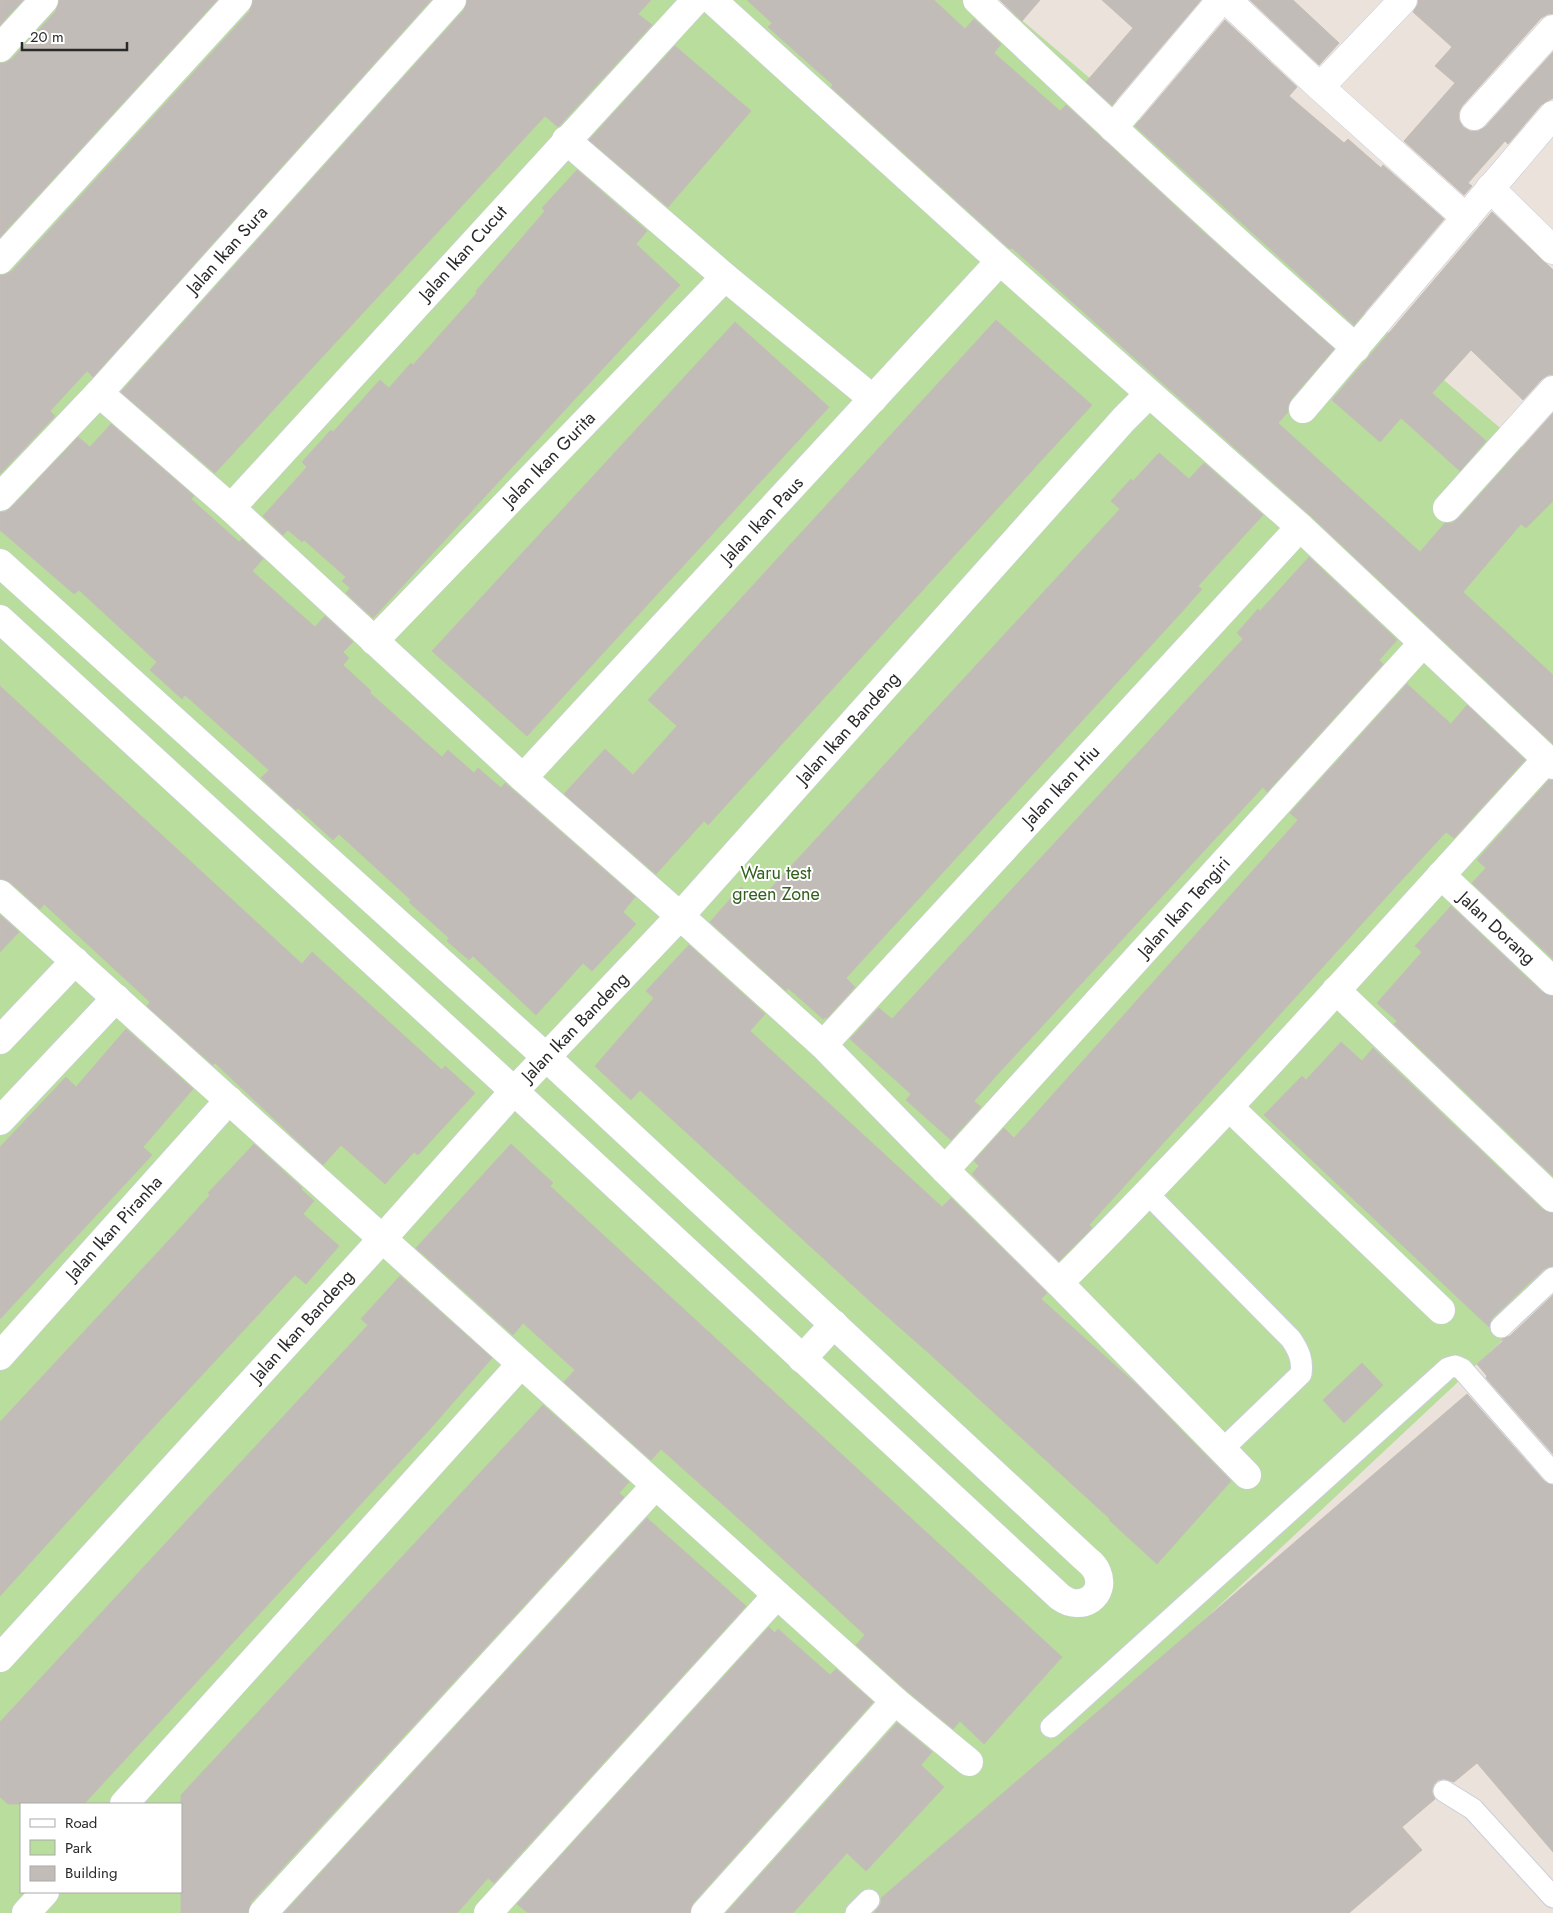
<svg xmlns="http://www.w3.org/2000/svg" width="1553" height="1913" font-family="Jost,sans-serif">
	<style>
		.green { fill: #b8dd9c; fill-rule: evenodd }
		.building { fill: #c2bcb8; stroke: #c5beb5 }
		.lines { fill: none; stroke-linecap: round; stroke-linejoin: round }
		.lane-casing { stroke: #caceda; stroke-width: 23 }
		.street-casing { stroke: #caceda; stroke-width: 29 }
		.lane { stroke: #fff; stroke-width: 21 }
		.street { stroke: #fff; stroke-width: 28 }
		.labels { text-anchor: middle; dominant-baseline: central; stroke-width: 4; stroke-linejoin: round; paint-order: stroke }
		.street-label { font-size: 18px; fill: #292929; stroke: #fff }
		.park-label { font-size: 18px; fill: #33601f; stroke: #fff }
	</style>
	<rect width="100%" height="100%" fill="#eae2db"/>
	<path class="green" d="M 0,0 L 998,0 L 1553,473 L 1553,1293 L 891,1913 L 0,1913 ZM 21,1804 L 181,1804 L 181,1892 L 21,1892 Z"/>
	<g class="building">
		<polygon points="0,0 23,0 0,25"/>
		<polygon points="59,0 217,0 0,237 0,63 5,63 12,59 56,11"/>
		<polygon points="253,0 431,0 93,377 87,371 50,411 55,416 0,474 0,275 5,275 12,271 250,11"/>
		<polygon points="467,0 651,0 638,14 652,25 559,126 558,127 545,116 215,473 121,392 464,10"/>
		<polygon points="747,0 934,0 965,29 974,19 1001,44 994,53 1060,111 1066,105 1202,231 1334,349 1291,399 1288,406 1288,412 1278,423 1420,552 1445,523 1452,523 1459,518 1553,413 1553,501 1526,528 1521,524 1463,592 1553,675 1553,744 1311,516 1012,248 1010,249 831,87 833,85 768,27 772,23"/>
		<polygon points="1000,0 1040,0 1022,21"/>
		<polygon points="1102,0 1201,0 1112,105 1086,82 1133,28"/>
		<polygon points="1250,0 1293,0 1339,43 1319,65"/>
		<polygon points="1418,0 1553,0 1553,14 1548,14 1541,18 1462,106 1459,112 1459,120 1463,127 1470,131 1478,131 1485,127 1553,52 1553,98 1541,105 1508,144 1505,141 1468,183 1472,186 1464,195 1404,141 1455,83 1435,66 1452,47 1413,12 1418,4"/>
		<polygon points="1225,20 1297,87 1289,96 1344,143 1348,139 1381,168 1383,165 1444,219 1354,325 1135,126"/>
		<polygon points="675,46 751,111 668,207 589,140"/>
		<polygon points="577,170 647,231 636,244 680,285 373,618 346,593 350,588 342,581 346,577 304,540 302,542 288,530 283,535 263,516 307,467 302,462 331,430 333,432 380,380 389,388 411,363 413,365 477,293 476,291 545,211 542,208"/>
		<polygon points="1492,212 1553,270 1553,375 1548,375 1542,379 1523,400 1471,350 1432,393 1486,441 1460,471 1401,418 1380,442 1332,400"/>
		<polygon points="996,320 1092,405 708,825 704,821 656,874 564,794 605,749 633,775 677,726 648,700"/>
		<polygon points="735,322 829,407 527,736 432,651"/>
		<polygon points="111,424 194,496 191,499 239,542 242,539 263,559 252,571 315,627 325,616 353,642 343,652 349,658 343,665 371,691 370,693 442,757 448,750 474,773 478,768 501,788 505,783 635,897 623,912 636,924 592,971 583,963 536,1015 473,956 469,960 447,941 449,938 409,902 411,900 339,834 333,840 298,808 296,810 261,778 269,770 185,695 182,699 150,670 157,662 79,590 74,594 0,530 0,512 5,512 11,508 78,437 90,447"/>
		<polygon points="1159,453 1189,479 1204,463 1263,515 1198,586 1202,589 1179,615 846,978 855,987 827,1018 826,1017 823,1019 788,988 786,991 710,922 741,887 758,902 1120,509 1111,501 1131,479 1133,481"/>
		<polygon points="1309,557 1397,640 1379,660 1383,664 1267,792 1263,787 996,1076 974,1101 981,1107 951,1140 906,1100 911,1094 850,1039 879,1008 892,1019 1243,639 1237,633 1258,609 1260,611"/>
		<polygon points="1407,684 1451,724 1467,705 1525,760 1454,838 1446,832 1398,884 1089,1225 1092,1228 1059,1261 972,1174 979,1166 974,1161 1004,1128 1014,1138 1056,1091 1298,820 1290,813"/>
		<polygon points="0,686 302,964 312,952 442,1070 445,1066 475,1093 418,1155 414,1152 385,1184 341,1145 323,1165 215,1063 213,1065 147,1006 150,1002 44,904 40,909 10,882 0,879"/>
		<polygon points="1549,780 1553,780 1553,959 1472,883 1486,868 1477,860"/>
		<polygon points="1451,906 1542,992 1553,996 1553,1176 1394,1024 1397,1021 1377,1003 1422,952 1415,946"/>
		<polygon points="0,915 19,932 0,952"/>
		<polygon points="689,945 765,1014 750,1031 942,1207 951,1198 1047,1293 1041,1299 1138,1386 1231,1481 1157,1564 1109,1520 1110,1519 931,1355 872,1303 640,1090 631,1100 595,1066 654,998 646,991"/>
		<polygon points="126,1029 193,1089 143,1147 152,1155 0,1319 0,1147 66,1077 76,1087"/>
		<polygon points="1341,1042 1362,1061 1373,1048 1542,1209 1553,1213 1553,1266 1544,1269 1492,1318 1489,1327 1264,1115 1302,1076 1306,1080"/>
		<polygon points="254,1144 302,1188 301,1189 314,1201 303,1214 339,1246 306,1284 295,1275 150,1431 0,1596 0,1422 184,1224 210,1195 208,1193"/>
		<polygon points="511,1144 553,1183 550,1186 1062,1657 984,1744 960,1721 953,1729 905,1689 856,1645 865,1635 758,1536 661,1449 651,1460 564,1382 575,1370 523,1323 513,1335 416,1248"/>
		<polygon points="400,1276 492,1358 430,1429 84,1804 8,1804 0,1797 0,1722 368,1325 361,1319"/>
		<polygon points="1553,1295 1553,1454 1486,1378 1487,1376 1477,1364 1503,1341 1502,1339 1510,1336"/>
		<polygon points="1362,1363 1383,1385 1344,1423 1323,1400"/>
		<polygon points="1467,1394 1544,1481 1553,1485 1553,1852 1477,1763 1454,1782 1444,1779 1438,1780 1434,1784 1432,1791 1435,1799 1402,1827 1422,1850 1349,1913 874,1913 881,1904 881,1898"/>
		<polygon points="543,1405 629,1482 619,1493 624,1497 251,1902 248,1913 181,1913 181,1795"/>
		<polygon points="647,1518 746,1606 494,1883 488,1878 457,1913 284,1913"/>
		<polygon points="769,1627 775,1633 778,1629 830,1675 836,1669 873,1702 693,1903 690,1913 528,1913 517,1904"/>
		<polygon points="897,1723 932,1752 921,1765 944,1787 866,1871 847,1853 793,1913 726,1913"/>
	</g>
	<g class="lines">
		<g class="lane-casing">
			<g id="lane">
				<path d="M 1148,1194 L 1291,1339 C 1299,1351 1303,1360 1301,1374 L 1222,1450"/>
				<polyline points="1501,1327 1553,1278"/>
				<polyline points="1051,1727 1448,1368 1455,1366 1462,1369 1553,1473"/>
				<polyline points="1444,1791 1473,1809 1553,1897"/>
				<polyline points="856,1913 869,1900"/>
			</g>
		</g>
		<g class="street-casing">
			<g id="street">
				<polyline points="712,0 1000,261 1300,527 1553,765"/>
				<path d="M 977,0 C 1102,118 1227,235 1356,348"/>
				<polyline points="1227,0 1320,87 1466,218"/>
				<polyline points="0,48 44,0"/>
				<polyline points="1320,87 1403,0"/>
				<polyline points="1474,116 1553,29"/>
				<polyline points="1113,128 1221,0"/>
				<polyline points="566,140 725,277 873,399"/>
				<polyline points="1490,188 1553,250"/>
				<polyline points="0,260 238,0"/>
				<polyline points="99,393 231,508 523,778 680,916 823,1045 945,1170 1059,1283 1247,1475"/>
				<polyline points="1303,409 1553,115"/>
				<polyline points="0,497 99,393 452,0"/>
				<polyline points="231,508 696,0"/>
				<polyline points="1447,508 1553,390"/>
				<path d="M 0,563 L 546,1057 L 1087,1560 C 1091,1563 1095,1567 1097,1572 C 1107,1595 1082,1613 1060,1597 L 514,1091 L 0,619"/>
				<polyline points="374,641 725,277"/>
				<polyline points="523,778 1000,261"/>
				<polyline points="1441,875 1553,981"/>
				<polyline points="0,894 895,1701 969,1762"/>
				<polyline points="1336,990 1553,1198"/>
				<polyline points="0,1040 75,961"/>
				<polyline points="823,1045 1300,527"/>
				<polyline points="1229,1107 1441,1310"/>
				<polyline points="0,1121 116,998"/>
				<polyline points="945,1170 1423,643"/>
				<path d="M 1059,1283 C 1228,1114 1386,935 1547,759"/>
				<polyline points="0,1356 229,1100"/>
				<polyline points="802,1359 834,1324"/>
				<polyline points="0,1658 383,1238 514,1091 680,916 1124,419 1149,394"/>
				<polyline points="124,1804 521,1364"/>
				<polyline points="26,1913 45,1892"/>
				<polyline points="263,1913 655,1486"/>
				<polyline points="488,1913 777,1595"/>
				<polyline points="705,1913 895,1701"/>
			</g>
		</g>
		<use href="#lane" class="lane"/>
		<use href="#street" class="street"/>
	</g>
	<g class="labels">
		<g class="street-label">
			<text transform="translate(227 250) rotate(-48)">Jalan Ikan Sura</text>
			<text transform="translate(463 253) rotate(-48)">Jalan Ikan Cucut</text>
			<text transform="translate(549 459) rotate(-46)">Jalan Ikan Gurita</text>
			<text transform="translate(762 520) rotate(-47)">Jalan Ikan Paus</text>
			<text transform="translate(848 728) rotate(-48)">Jalan Ikan Bandeng</text>
			<text transform="translate(1061 786) rotate(-47)">Jalan Ikan Hiu</text>
			<text transform="translate(1184 907) rotate(-48)">Jalan Ikan Tengiri</text>
			<text transform="translate(1497 928) rotate(43)">Jalan Dorang</text>
			<text transform="translate(575 1027) rotate(-46)">Jalan Ikan Bandeng</text>
			<text transform="translate(114 1228) rotate(-48)">Jalan Ikan Piranha</text>
			<text transform="translate(302 1326) rotate(-48)">Jalan Ikan Bandeng</text>
		</g>
		<g class="park-label">
			<text x="776" y="873">Waru test<tspan x="776" dy="21">green Zone</tspan></text>
		</g>
	</g>
	<rect x="20" y="1803" width="162" height="90" fill="#ffffff" stroke="#a9a9a9"/>
	<rect x="30" y="1819" width="25" height="8" fill="#ffffff" stroke="#a9a9a9"/>
	<text x="65" y="1828" font-size="15" fill="#292929">Road</text>
	<rect x="30" y="1840" width="25" height="15" fill="#b8dd9c" stroke="#a9a9a9"/>
	<text x="65" y="1853" font-size="15" fill="#292929">Park</text>
	<rect x="30" y="1866" width="25" height="15" fill="#c2bcb8" stroke="#a9a9a9"/>
	<text x="65" y="1878" font-size="15" fill="#292929">Building</text>
	<path d="M22 42v8h105v-8" fill="none" stroke="#292929" stroke-width="2.5"/>
	<text x="30" y="42" font-size="15" fill="#292929" stroke="#ffffff" stroke-width="4" paint-order="stroke">20 m</text>
</svg>
